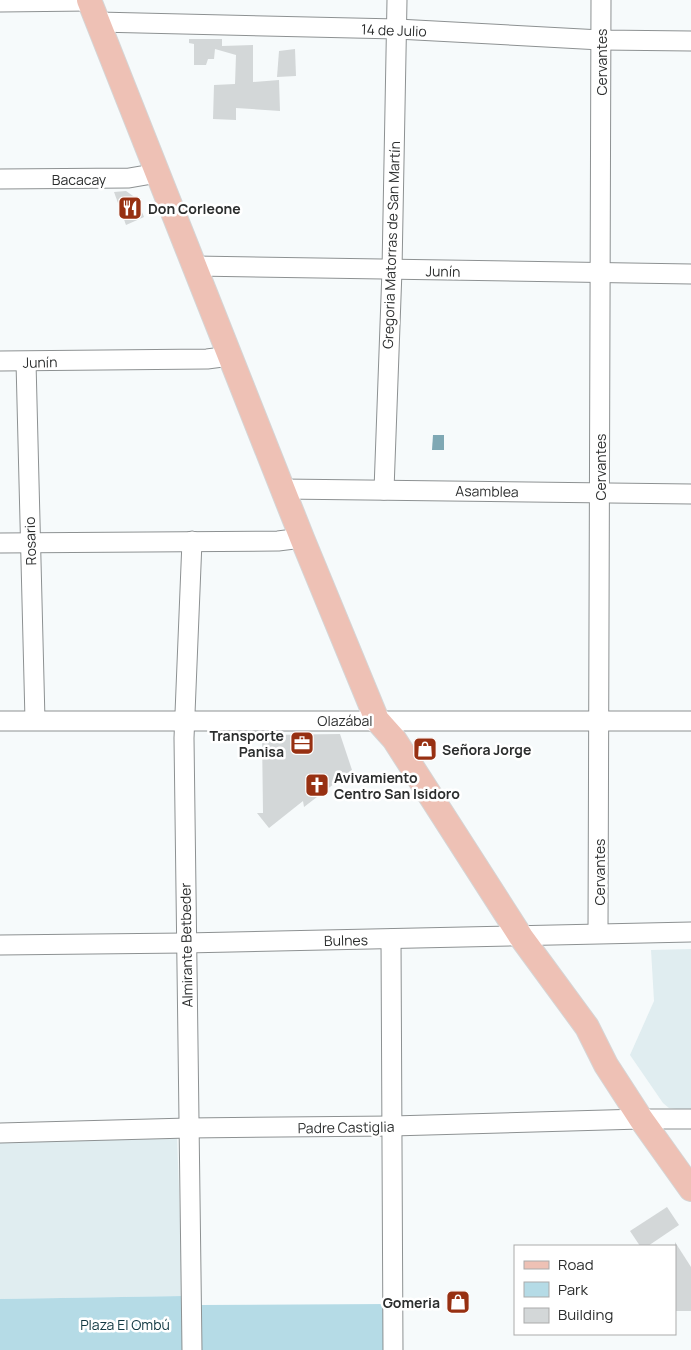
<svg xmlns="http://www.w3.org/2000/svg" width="691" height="1350" font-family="Manrope,sans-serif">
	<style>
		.built { fill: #e0edf0 }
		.green { fill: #b5dbe6 }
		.water { fill: #7fa8b4 }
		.building { fill: #d3d7d8 }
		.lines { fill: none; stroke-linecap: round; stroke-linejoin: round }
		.minor-casing { stroke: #8d9192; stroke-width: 21 }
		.major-casing { stroke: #d5d5d5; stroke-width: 26 }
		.minor { stroke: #fff; stroke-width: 19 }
		.major { stroke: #eec1b5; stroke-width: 24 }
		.labels { text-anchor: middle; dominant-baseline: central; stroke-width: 5; stroke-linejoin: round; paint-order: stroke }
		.street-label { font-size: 14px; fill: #2c2e2e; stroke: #fff }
		.poi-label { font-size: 14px; font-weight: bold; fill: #2c2e2e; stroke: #fff; text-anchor: start }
		.park-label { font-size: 14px; fill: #103741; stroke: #fff }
	</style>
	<rect width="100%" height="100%" fill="#f6fafb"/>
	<g class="built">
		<polygon points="691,949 691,1109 683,1110 669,1108 663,1103 630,1055 654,1001 651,950"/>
		<polygon points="177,1137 183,1296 0,1299 0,1140"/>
	</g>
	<g class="green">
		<polygon points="183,1296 185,1350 0,1350 0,1299"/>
		<polygon points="388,1304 388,1350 199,1350 200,1305"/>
	</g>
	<polygon class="water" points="433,435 444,435 444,450 432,450"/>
	<g class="building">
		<polygon points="189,39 222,39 222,46 253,45 253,82 279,80 280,111 236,108 236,120 213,119 214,85 235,84 236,55 215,49 214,59 208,59 206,65 194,65 194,44 189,43"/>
		<polygon points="295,49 296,76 277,77 279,51"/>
		<polygon points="126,191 136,198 144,217 126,225 114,192"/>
		<polygon points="340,734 352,770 304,807 303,801 269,828 257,813 263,813 262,735"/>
		<polygon points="667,1207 679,1225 648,1246 640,1246 630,1231"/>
		<polygon points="675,1242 691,1267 691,1311 675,1311"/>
	</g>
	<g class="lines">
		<g class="minor-casing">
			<g id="minor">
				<polyline points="0,2 89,1"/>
				<polyline points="98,22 397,29 601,40 691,41"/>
				<polyline points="0,179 129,178 158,173"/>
				<polyline points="195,266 691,274"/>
				<polyline points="0,361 207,359 230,356"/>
				<polyline points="26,362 35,720"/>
				<polyline points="283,489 691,494"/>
				<polyline points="384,490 392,270 397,0"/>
				<polyline points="0,543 278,541 302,538"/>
				<polyline points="0,721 691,721"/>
				<polyline points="598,933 601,0"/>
				<polyline points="391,939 393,1350"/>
				<polyline points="0,945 185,943 691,932"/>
				<polyline points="0,1133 188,1128 392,1126 641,1119 691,1119"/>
				<polyline points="192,1350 184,738 192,541"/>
			</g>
		</g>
		<g class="major-casing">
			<polyline id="major" points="89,0 302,538 377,720 394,739 521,937 587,1027 606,1065 641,1119 691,1189"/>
		</g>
		<use href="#minor" class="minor"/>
		<use href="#major" class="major"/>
	</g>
	<defs>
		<g id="restaurant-square" transform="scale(1.25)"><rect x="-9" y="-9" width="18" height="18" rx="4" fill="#973012" stroke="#fff"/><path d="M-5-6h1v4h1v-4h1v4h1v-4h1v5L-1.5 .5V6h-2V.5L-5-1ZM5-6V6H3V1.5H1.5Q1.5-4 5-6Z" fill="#fff"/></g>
		<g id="office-square" transform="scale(1.25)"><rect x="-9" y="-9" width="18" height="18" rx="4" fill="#973012" stroke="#fff"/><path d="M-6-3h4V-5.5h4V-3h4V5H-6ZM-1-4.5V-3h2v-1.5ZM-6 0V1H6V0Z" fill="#fff"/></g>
		<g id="shop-square" transform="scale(1.25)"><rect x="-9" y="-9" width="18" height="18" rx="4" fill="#973012" stroke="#fff"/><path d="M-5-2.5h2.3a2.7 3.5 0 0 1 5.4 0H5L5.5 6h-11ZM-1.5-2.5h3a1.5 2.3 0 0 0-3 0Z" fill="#fff"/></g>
		<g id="church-square" transform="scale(1.25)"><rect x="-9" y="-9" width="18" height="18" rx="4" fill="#973012" stroke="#fff"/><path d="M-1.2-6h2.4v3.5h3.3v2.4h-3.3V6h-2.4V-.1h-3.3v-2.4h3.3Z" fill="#fff"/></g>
	</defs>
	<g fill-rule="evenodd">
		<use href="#restaurant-square" x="130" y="208"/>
		<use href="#office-square" x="302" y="743"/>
		<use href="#shop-square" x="425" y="749"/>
		<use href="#church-square" x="317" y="785"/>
		<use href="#shop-square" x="458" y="1302"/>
	</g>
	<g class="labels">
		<g class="street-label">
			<text transform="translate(394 30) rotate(2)">14 de Julio</text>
			<text transform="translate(601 62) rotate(-90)">Cervantes</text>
			<text x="79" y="179">Bacacay</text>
			<text transform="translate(391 245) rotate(-88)">Gregoria Matorras de San Martín</text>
			<text transform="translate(443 271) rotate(1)">Junín</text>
			<text transform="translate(40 362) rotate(-1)">Junín</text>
			<text transform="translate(600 467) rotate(-90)">Cervantes</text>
			<text transform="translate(487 491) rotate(1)">Asamblea</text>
			<text transform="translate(30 541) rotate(-92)">Rosario</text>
			<text x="345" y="720">Olazábal</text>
			<text transform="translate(599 872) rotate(-90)">Cervantes</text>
			<text transform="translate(346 940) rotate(-1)">Bulnes</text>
			<text transform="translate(186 945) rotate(-91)">Almirante Betbeder</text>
			<text transform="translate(346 1127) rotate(-1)">Padre Castiglia</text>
		</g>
		<g class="poi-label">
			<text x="148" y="208">Don Corleone</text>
			<text x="284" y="735" text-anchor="end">Transporte<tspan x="284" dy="16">Panisa</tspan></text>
			<text x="442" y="749">Señora Jorge</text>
			<text x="334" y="777">Avivamiento<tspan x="334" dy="16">Centro San Isidoro</tspan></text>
			<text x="440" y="1302" text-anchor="end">Gomeria</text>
		</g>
		<g class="park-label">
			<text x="125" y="1324">Plaza El Ombú</text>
		</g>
	</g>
	<rect x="514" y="1245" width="162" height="90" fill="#ffffff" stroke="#ababab"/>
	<rect x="524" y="1261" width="25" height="8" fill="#eec1b5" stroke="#ababab"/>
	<text x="558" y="1270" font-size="15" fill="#2c2e2e">Road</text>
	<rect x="524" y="1282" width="25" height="15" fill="#b5dbe6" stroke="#ababab"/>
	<text x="558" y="1295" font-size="15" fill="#2c2e2e">Park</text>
	<rect x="524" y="1308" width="25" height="15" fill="#d3d7d8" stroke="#ababab"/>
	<text x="558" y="1320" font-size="15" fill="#2c2e2e">Building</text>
</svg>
